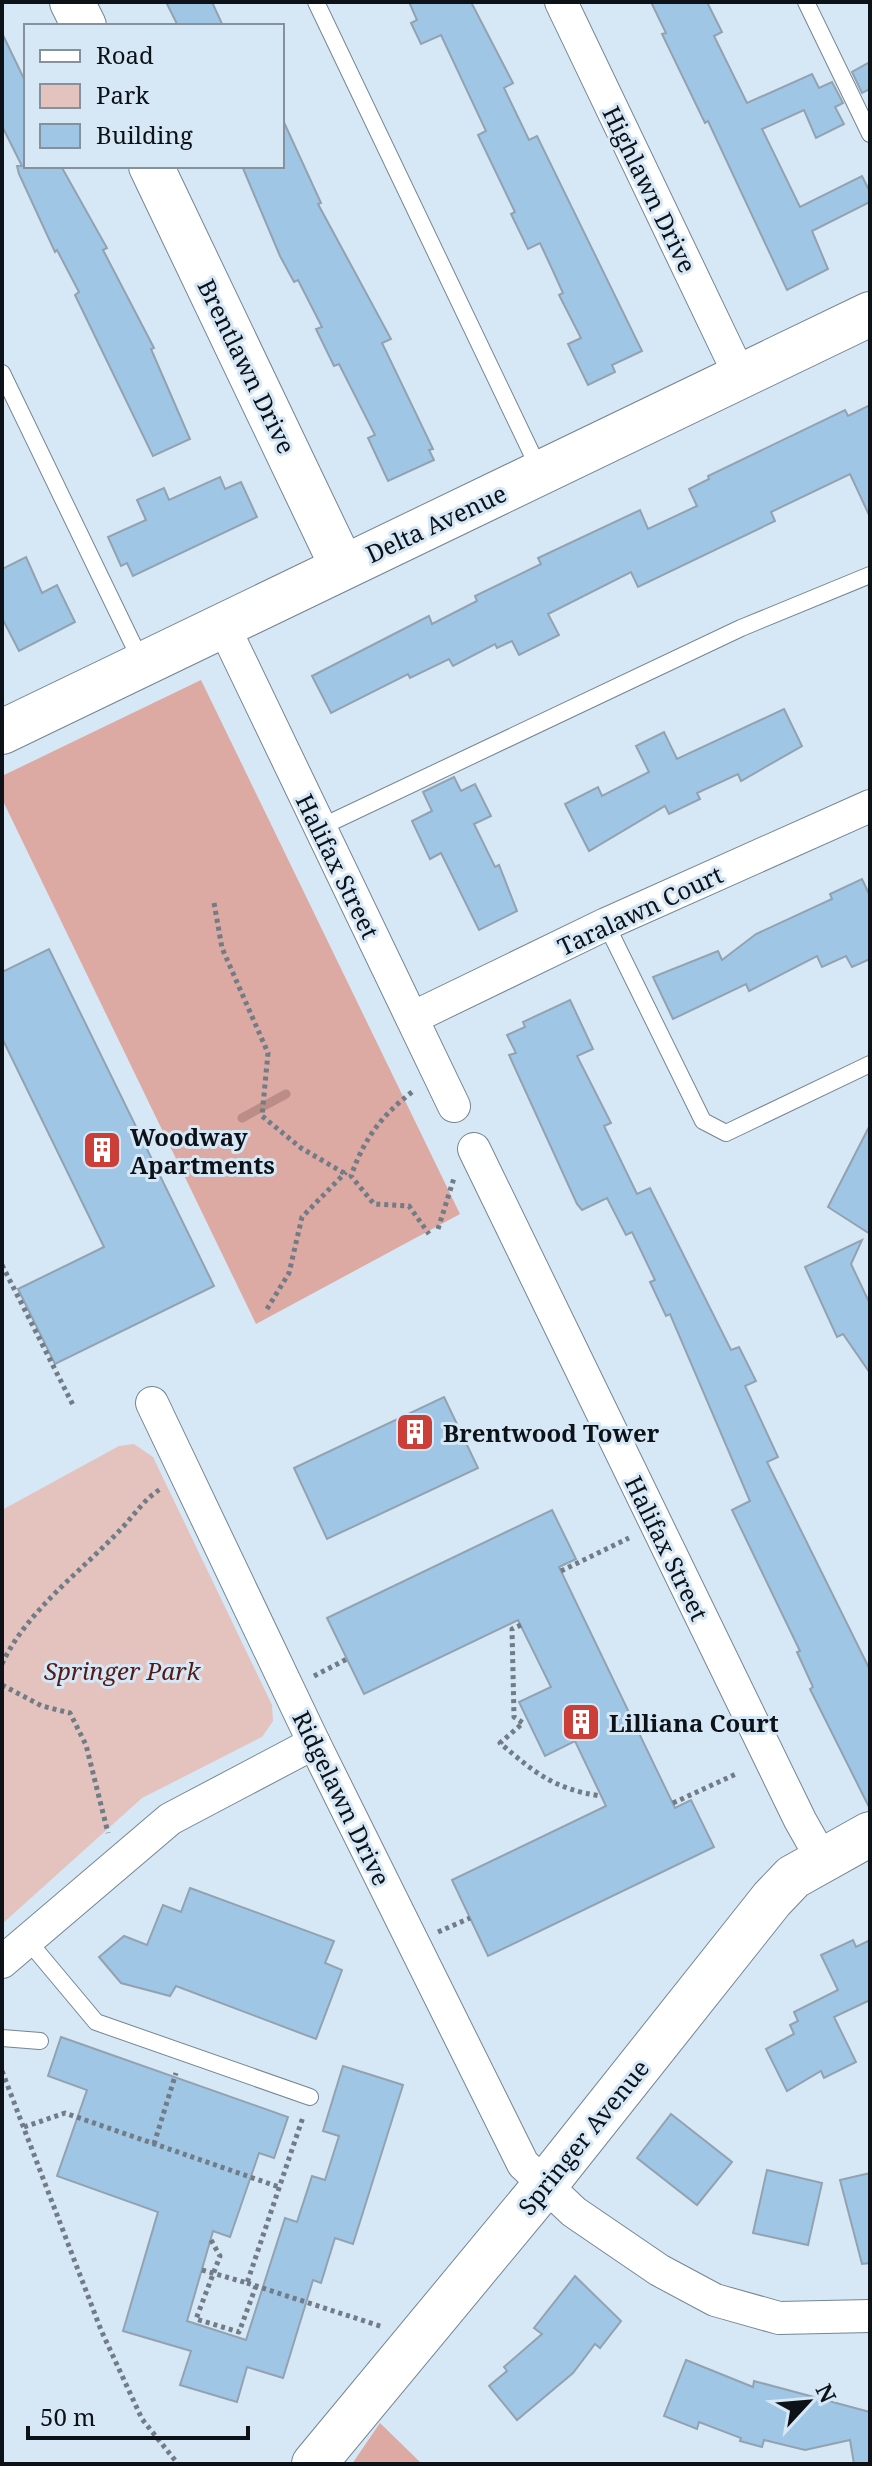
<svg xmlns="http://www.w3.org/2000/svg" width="872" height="2466" font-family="'Noto Serif',serif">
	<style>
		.green { fill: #e4c2be }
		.forest { fill: #dca9a3 }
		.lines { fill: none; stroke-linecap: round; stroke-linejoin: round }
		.stream { stroke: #bc8c86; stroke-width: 9 }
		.building { fill: #a0c6e6; stroke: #92a2b0; stroke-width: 2 }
		.lane-casing { stroke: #758592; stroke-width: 18 }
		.street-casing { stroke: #758592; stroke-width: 34 }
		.secondary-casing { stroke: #758592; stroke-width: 46 }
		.path { stroke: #717c86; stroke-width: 5; stroke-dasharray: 4 4; stroke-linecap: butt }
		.lane { stroke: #fff; stroke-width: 16 }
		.street { stroke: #fff; stroke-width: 32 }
		.secondary { stroke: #fff; stroke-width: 44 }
		.labels { text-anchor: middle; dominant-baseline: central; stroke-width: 6; stroke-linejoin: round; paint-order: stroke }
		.street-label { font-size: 24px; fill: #0c1217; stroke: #d6e7f6 }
		.poi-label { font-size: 24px; font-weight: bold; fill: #0c1217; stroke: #d6e7f6; text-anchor: start }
		.park-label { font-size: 24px; font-style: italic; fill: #561a16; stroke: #d6e7f6 }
	</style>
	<rect width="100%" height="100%" fill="#d6e7f6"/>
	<polygon class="green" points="134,1444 153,1457 272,1705 273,1721 262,1737 142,1798 2,1924 2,1510 119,1446"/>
	<g class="forest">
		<polygon points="201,680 460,1214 256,1324 2,799 2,776"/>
		<polygon points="380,2423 422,2464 352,2464"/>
	</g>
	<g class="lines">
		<polyline class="stream" points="242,1118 286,1094"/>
	</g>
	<g class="building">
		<polygon points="166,2 212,2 223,26 178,26"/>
		<polygon points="409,2 471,2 513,83 504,88 529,140 537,136 642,351 612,365 615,372 588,385 568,344 581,338 559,295 563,293 553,271 540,243 528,249 511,214 515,212 478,135 486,131 441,35 421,44 411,23 417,20"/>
		<polygon points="651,2 707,2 722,32 714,36 747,103 812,74 819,88 832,82 843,103 835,107 844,124 816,138 804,110 762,129 800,207 862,176 870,192 870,202 812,231 828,269 787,290 708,121 705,123 662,34 666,33"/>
		<polygon points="2,33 26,83 26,166 61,166 107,248 103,250 154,348 151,349 190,439 153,456 75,295 79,292 57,250 55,252 19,174 17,166 22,166 2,126"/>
		<polygon points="870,62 870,89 862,93 852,72"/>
		<polygon points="282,118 321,203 318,204 391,339 382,343 433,449 429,450 434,460 388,481 368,438 375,435 339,364 334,366 316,329 322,327 298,280 294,282 280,256 242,166 282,166"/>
		<polygon points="870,405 870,517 850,474 771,512 775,521 638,587 631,572 548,614 559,635 519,655 512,641 497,648 495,644 453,666 449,659 410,678 408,674 331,713 312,676 429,616 432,624 477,601 475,596 541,564 538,558 640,510 648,529 697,506 689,489 709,479 708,476 845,410 848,416"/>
		<polygon points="220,477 225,489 241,482 257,517 133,576 127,563 121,566 108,537 146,520 137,500 164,488 169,500"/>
		<polygon points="26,557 42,593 57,585 75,622 19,651 2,618 2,569"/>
		<polygon points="784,709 802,746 741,781 738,774 697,793 700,799 669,814 665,806 589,851 565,804 598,787 602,796 649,772 636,746 664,732 677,759"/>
		<polygon points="454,777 461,791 475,784 491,816 474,824 495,867 499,865 517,911 479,930 441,853 430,859 412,821 432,811 423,792"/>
		<polygon points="862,879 870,896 870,959 852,967 846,956 822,967 817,956 749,991 746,984 673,1019 653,977 718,951 722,960 756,934 832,899 830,894"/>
		<polygon points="49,949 214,1286 55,1364 18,1289 104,1247 2,1038 2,972"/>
		<polygon points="570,1000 593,1049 577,1056 611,1123 604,1126 637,1194 650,1188 731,1350 739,1347 756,1381 745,1386 778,1457 767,1462 870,1670 870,1809 810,1689 813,1687 797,1652 800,1651 732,1510 750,1501 670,1314 666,1316 650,1282 655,1280 632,1232 626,1235 607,1198 582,1210 577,1204 509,1055 516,1053 507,1035 525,1027 523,1022"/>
		<polygon points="870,1125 870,1234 828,1207"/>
		<polygon points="862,1240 851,1264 870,1304 870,1373 843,1334 837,1337 805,1267"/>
		<polygon points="444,1397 478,1468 327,1539 294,1468"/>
		<polygon points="552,1510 576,1559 559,1567 675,1808 691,1800 714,1847 488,1956 452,1880 606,1806 575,1741 545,1756 519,1702 551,1687 518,1620 364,1694 327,1618"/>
		<polygon points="190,1888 334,1941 325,1963 342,1970 316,2039 176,1986 170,1996 121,1983 99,1957 124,1936 147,1945 163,1905 181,1912"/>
		<polygon points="853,1940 856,1947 870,1940 870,2000 834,2017 856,2062 824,2078 821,2071 787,2091 766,2049 794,2034 790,2025 798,2021 794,2012 838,1990 821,1955"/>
		<polygon points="61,2037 288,2117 274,2158 259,2153 230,2237 213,2231 187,2321 246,2340 285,2218 297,2222 312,2176 325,2180 339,2136 323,2131 343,2066 403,2085 353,2244 335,2238 321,2283 313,2280 283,2378 247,2367 237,2402 180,2385 191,2351 123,2331 158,2212 57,2176 87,2090 48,2076"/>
		<polygon points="671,2114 732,2162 697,2205 637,2158"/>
		<polygon points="767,2170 822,2183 808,2245 753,2233"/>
		<polygon points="870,2173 870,2263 862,2264 840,2180"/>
		<polygon points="575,2276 621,2321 600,2348 595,2344 573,2373 517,2420 489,2386 507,2371 504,2367 542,2334 534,2328"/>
		<polygon points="686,2360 753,2387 754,2381 870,2412 870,2464 854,2464 850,2440 805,2450 764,2440 762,2447 740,2441 741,2438 699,2422 697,2429 664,2416"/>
	</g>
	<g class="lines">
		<g class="lane-casing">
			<g id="lane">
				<polyline points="316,2 541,473"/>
				<polyline points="806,2 870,134"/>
				<polyline points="2,373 142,663"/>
				<polyline points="319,828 741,628 870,575"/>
				<polyline points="606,924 703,1121 726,1133 870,1064"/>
				<polyline points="29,1942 96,2022 310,2097"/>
				<polyline points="2,2038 40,2041"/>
			</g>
		</g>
		<g class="street-casing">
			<g id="street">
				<polyline points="561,2 740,376"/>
				<polyline points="223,625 454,1106"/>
				<polyline points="412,1018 606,924 870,806"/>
				<polyline points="474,1149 800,1820 822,1859"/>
				<polyline points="152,1403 314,1743 523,2164 574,2212 659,2270 715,2300 779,2318 870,2316"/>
				<polyline points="2,1962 170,1819 314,1743"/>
			</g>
		</g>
		<g class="secondary-casing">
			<g id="secondary">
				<polyline points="72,2 84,26"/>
				<polyline points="151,166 342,566"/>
				<polyline points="2,732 870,314"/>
				<polyline points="314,2464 545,2185 772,1899 793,1877 870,1834"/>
			</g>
		</g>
		<g class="path">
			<polyline points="214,903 222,948 268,1053 262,1116 301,1148 344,1173"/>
			<path d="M 412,1092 C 381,1116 364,1139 351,1176 L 374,1204 L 409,1206 L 429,1234"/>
			<polyline points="438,1229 454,1178"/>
			<polyline points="2,1265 74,1407"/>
			<polyline points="267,1309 289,1273 302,1217 346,1172"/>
			<polyline points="561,1571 629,1538"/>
			<path d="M 521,1625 L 512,1629 L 514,1717 L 523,1723 L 500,1743 C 535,1773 554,1789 601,1796"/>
			<path d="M 2,1664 C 27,1610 83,1570 122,1528 C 136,1513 144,1499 162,1488"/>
			<polyline points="314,1676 347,1659"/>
			<polyline points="2,1685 42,1706 70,1713 86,1745 108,1833"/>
			<polyline points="673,1803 736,1774"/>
			<polyline points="438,1932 470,1918"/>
			<polyline points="2,2071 101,2330 142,2419 178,2464"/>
			<polyline points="24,2127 65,2113 279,2187"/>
			<polyline points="154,2144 176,2073"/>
			<polyline points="211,2240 220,2256 196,2319 239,2332 256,2286"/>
			<polyline points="202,2270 247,2283 303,2117"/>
			<polyline points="247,2283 383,2327"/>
		</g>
		<use href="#lane" class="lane"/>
		<use href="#street" class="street"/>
		<use href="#secondary" class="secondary"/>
	</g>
	<defs>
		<g id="building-square" transform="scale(2)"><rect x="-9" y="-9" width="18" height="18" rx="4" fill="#cc3e38" stroke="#d6e7f6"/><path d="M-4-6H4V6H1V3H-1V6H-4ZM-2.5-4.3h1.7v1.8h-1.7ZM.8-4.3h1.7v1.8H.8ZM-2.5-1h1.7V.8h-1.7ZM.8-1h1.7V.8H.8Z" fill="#fff"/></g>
	</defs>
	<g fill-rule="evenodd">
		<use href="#building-square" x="102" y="1150"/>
		<use href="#building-square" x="415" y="1432"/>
		<use href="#building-square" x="581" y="1722"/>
	</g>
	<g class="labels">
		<g class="street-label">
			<text transform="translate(650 189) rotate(64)">Highlawn Drive</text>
			<text transform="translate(247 366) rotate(64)">Brentlawn Drive</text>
			<text transform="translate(436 523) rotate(-25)">Delta Avenue</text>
			<text transform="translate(338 866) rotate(64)">Halifax Street</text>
			<text transform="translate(640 910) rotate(-25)">Taralawn Court</text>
			<text transform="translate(667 1548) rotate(64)">Halifax Street</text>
			<text transform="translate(342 1798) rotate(64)">Ridgelawn Drive</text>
			<text transform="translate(583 2137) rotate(-51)">Springer Avenue</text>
		</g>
		<g class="poi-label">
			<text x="130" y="1136">Woodway<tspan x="130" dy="28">Apartments</tspan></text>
			<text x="443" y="1432">Brentwood Tower</text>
			<text x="609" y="1722">Lilliana Court</text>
		</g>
		<g class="park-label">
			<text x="122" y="1670">Springer Park</text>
		</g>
	</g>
	<rect width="872" height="2466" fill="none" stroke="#0c1217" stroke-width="8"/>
	<rect x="24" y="24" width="260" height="144" fill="#d6e7f6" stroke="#85929d" stroke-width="2"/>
	<rect x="40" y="50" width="40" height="12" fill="#ffffff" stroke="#85929d" stroke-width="2"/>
	<text x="96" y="64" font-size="24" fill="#0c1217">Road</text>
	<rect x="40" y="84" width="40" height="24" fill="#e4c2be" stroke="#85929d" stroke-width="2"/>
	<text x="96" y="104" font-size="24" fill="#0c1217">Park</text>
	<rect x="40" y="124" width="40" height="24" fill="#a0c6e6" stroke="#85929d" stroke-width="2"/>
	<text x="96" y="144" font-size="24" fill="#0c1217">Building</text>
	<g transform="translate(808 2402) rotate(64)" stroke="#d6e7f6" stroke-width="6" paint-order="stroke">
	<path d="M0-6L14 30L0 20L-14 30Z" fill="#0c1217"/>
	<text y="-12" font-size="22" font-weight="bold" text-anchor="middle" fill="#0c1217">N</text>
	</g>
	<path d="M28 2426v12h220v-12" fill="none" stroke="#0c1217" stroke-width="4"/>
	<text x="40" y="2426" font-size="24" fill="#0c1217" stroke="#d6e7f6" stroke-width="6" paint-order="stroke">50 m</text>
</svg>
